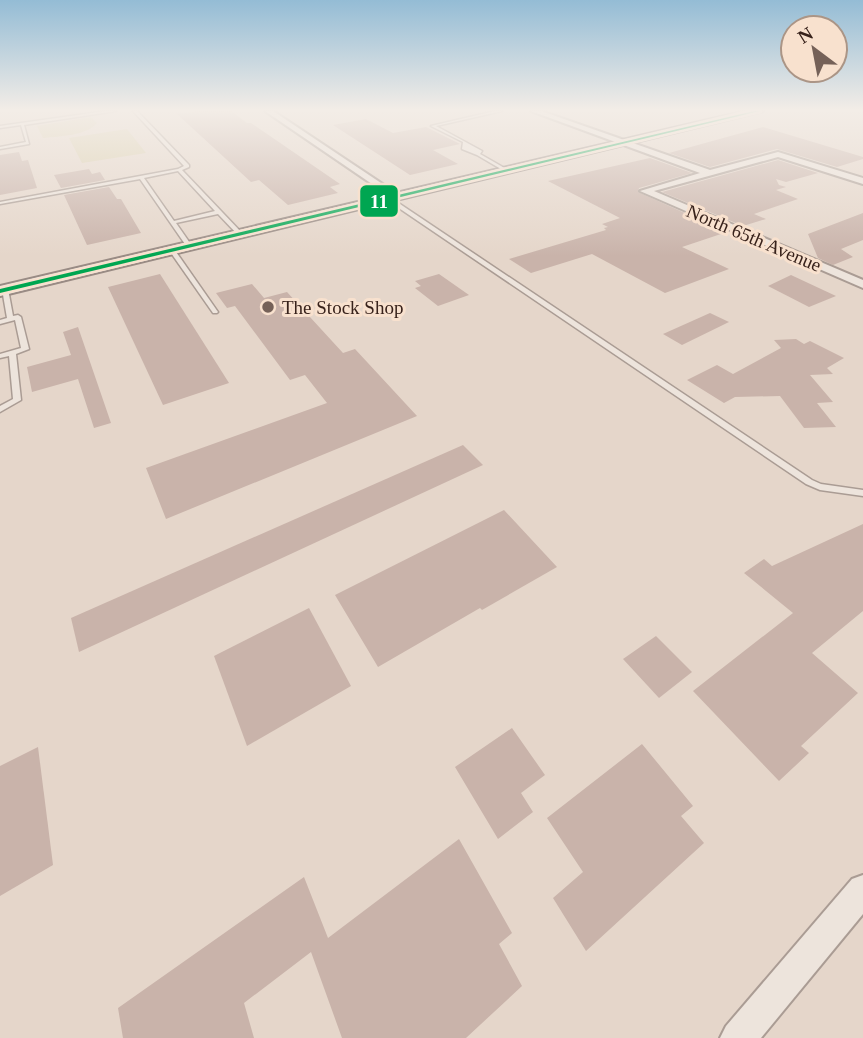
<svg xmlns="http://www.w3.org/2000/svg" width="863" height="1038" font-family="'Times New Roman',serif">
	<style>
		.green { fill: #d9ceab }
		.building { fill: #c9b3aa }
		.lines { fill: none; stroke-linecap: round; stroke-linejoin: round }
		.lane-casing { stroke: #aa9c94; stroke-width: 3 }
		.street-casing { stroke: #aa9c94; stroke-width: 4 }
		.secondary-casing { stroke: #998b84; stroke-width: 4 }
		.lane { fill: #ede4dc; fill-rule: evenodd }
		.street { fill: #ede4dc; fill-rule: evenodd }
		.secondary { fill: #ede4dc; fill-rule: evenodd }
		.bus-1-casing { stroke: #f8e1ce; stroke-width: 5 }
		.bus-1 { fill: #00a651; fill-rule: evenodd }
		.poi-dot { fill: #756158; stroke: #f8e1ce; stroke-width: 2.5 }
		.labels { text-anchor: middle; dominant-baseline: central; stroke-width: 6; stroke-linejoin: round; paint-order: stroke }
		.far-street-label { font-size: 19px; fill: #38221b; stroke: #f8e1ce }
		.far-poi-label { font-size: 19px; fill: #38221b; stroke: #f8e1ce; text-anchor: start }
		.line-badge { stroke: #f8e1ce; stroke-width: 2.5 }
		.badge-label { font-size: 19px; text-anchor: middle; font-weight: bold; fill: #fff }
	</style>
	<rect width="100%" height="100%" fill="#e5d6ca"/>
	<g class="green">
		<path d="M 91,117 L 97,123 C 86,136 60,136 43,138 L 37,126 Z"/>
		<polygon points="127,129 146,153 82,163 69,138"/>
	</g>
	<g class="building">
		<polygon points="199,111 231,111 247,123 251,123 340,184 330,187 338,193 288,205 259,180 251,182 177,114"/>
		<polygon points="366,119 393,133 426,127 460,144 433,150 458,164 410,175 333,125"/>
		<polygon points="763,127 863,157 863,159 837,167 777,149 710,167 669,153"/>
		<polygon points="19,152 22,161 28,160 37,188 0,195 0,155"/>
		<polygon points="650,158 692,173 639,188 638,192 727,232 682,247 729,269 665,293 592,254 531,273 509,259 606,230 604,228 608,227 602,224 620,218 548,181"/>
		<polygon points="778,160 818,173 786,182 776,179 779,185 786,187 776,190 798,199 754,214 766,219 743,226 662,192"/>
		<polygon points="89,169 92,174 100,172 105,180 61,188 54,175"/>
		<polygon points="109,187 117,199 121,199 141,233 87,245 64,195"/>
		<polygon points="863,213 863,240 841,249 853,257 833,265 818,258 808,234"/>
		<polygon points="160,274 229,383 163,405 108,287"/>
		<polygon points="439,274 469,295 438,306 415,288 421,286 415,281"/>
		<polygon points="791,275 836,296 809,307 768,286"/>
		<polygon points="252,284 264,298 287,292 343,353 355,349 417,416 166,519 146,468 327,403 305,375 290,380 235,306 227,308 216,293"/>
		<polygon points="710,313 729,322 682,345 663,334"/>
		<polygon points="78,327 111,423 94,428 78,379 32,392 27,367 71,355 63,332"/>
		<polygon points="796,339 804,344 810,341 844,358 827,368 833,374 810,375 833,402 817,403 836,427 804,428 780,396 735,397 724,403 687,380 717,365 733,374 781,348 774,340"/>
		<polygon points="463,445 483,465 79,652 71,618"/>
		<polygon points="504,510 557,567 482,610 480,608 378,667 335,595"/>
		<polygon points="863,524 863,611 812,653 858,693 801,746 809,753 779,781 693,691 793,613 744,573 764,559 772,566"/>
		<polygon points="309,608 351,686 247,746 214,656"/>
		<polygon points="656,636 692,672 659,698 623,659"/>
		<polygon points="512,728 545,775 521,793 533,812 498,839 455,767"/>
		<polygon points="642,744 693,806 681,816 704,843 586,951 553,898 583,872 547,818"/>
		<polygon points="38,747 53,865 0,896 0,766"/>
		<polygon points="459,839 512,933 499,944 522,986 466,1038 342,1038 311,952 244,1003 254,1038 123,1038 118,1008 304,877 328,938"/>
	</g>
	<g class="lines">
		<g class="lane-casing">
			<g id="lane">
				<polygon points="106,111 116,111 24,125 29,144 0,149 0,147 26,142 21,125 0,128 0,126"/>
				<path d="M 133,111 L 137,111 L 189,165 L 189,167 L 182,170 L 242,233 L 242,235 L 238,235 L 218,214 L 176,223 L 192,246 L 187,247 L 140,179 L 0,204 L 0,202 L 178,169 L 184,166 ZM 178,171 L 215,211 L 174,221 L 144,178 Z"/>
				<polygon points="495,111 502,111 436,126 482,151 480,154 508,170 506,172 477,155 462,149 463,142 431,126"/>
				<polygon points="387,198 391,198 812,480 821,484 863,490 863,496 820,490 806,484 387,200"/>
				<polygon points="170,249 174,249 218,312 217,313 213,313 169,250"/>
				<polygon points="5,287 8,289 13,316 18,315 21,317 29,349 16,354 21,400 0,412 0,406 13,399 9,356 0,358 0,354 21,348 15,320 0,324 0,320 7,318 2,289"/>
			</g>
		</g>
		<g class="street-casing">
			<g id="street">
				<polygon points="265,111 273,111 402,197 394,199"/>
				<polygon points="531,111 541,111 710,170 778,152 863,178 863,184 778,157 654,191 863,280 863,288 640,191 700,173"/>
				<polygon points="863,875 863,914 761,1038 720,1038 726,1026 852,879"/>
			</g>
		</g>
		<g class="secondary-casing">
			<polygon id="secondary" points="746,111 763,111 0,296 0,286"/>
		</g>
		<use href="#lane" class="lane"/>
		<use href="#street" class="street"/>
		<use href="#secondary" class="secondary"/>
		<g class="bus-1-casing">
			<polygon id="bus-1" points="754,111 760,111 0,293 0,289"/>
		</g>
		<use href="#bus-1" class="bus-1"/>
	</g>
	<linearGradient id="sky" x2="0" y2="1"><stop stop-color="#94bcd5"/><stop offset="0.43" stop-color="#f3ede7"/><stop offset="1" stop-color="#f3ede7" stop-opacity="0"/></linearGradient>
	<rect width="863" height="256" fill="url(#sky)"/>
	<circle class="poi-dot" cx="268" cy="307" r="7"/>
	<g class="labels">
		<g class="far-street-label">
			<text transform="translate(754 238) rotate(23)">North 65th Avenue</text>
		</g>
		<g class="far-poi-label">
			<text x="282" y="307">The Stock Shop</text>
		</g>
	</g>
	<rect class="line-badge" x="359" y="184" width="40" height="34" rx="7" fill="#00a651"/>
	<g class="badge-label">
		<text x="379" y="208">11</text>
	</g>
	<g transform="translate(814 49) rotate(328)"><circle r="33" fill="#f8e1ce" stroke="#ab9586" stroke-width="2"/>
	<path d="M0-5L12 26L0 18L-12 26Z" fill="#756158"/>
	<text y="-10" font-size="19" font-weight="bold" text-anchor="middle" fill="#38221b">N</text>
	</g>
</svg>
